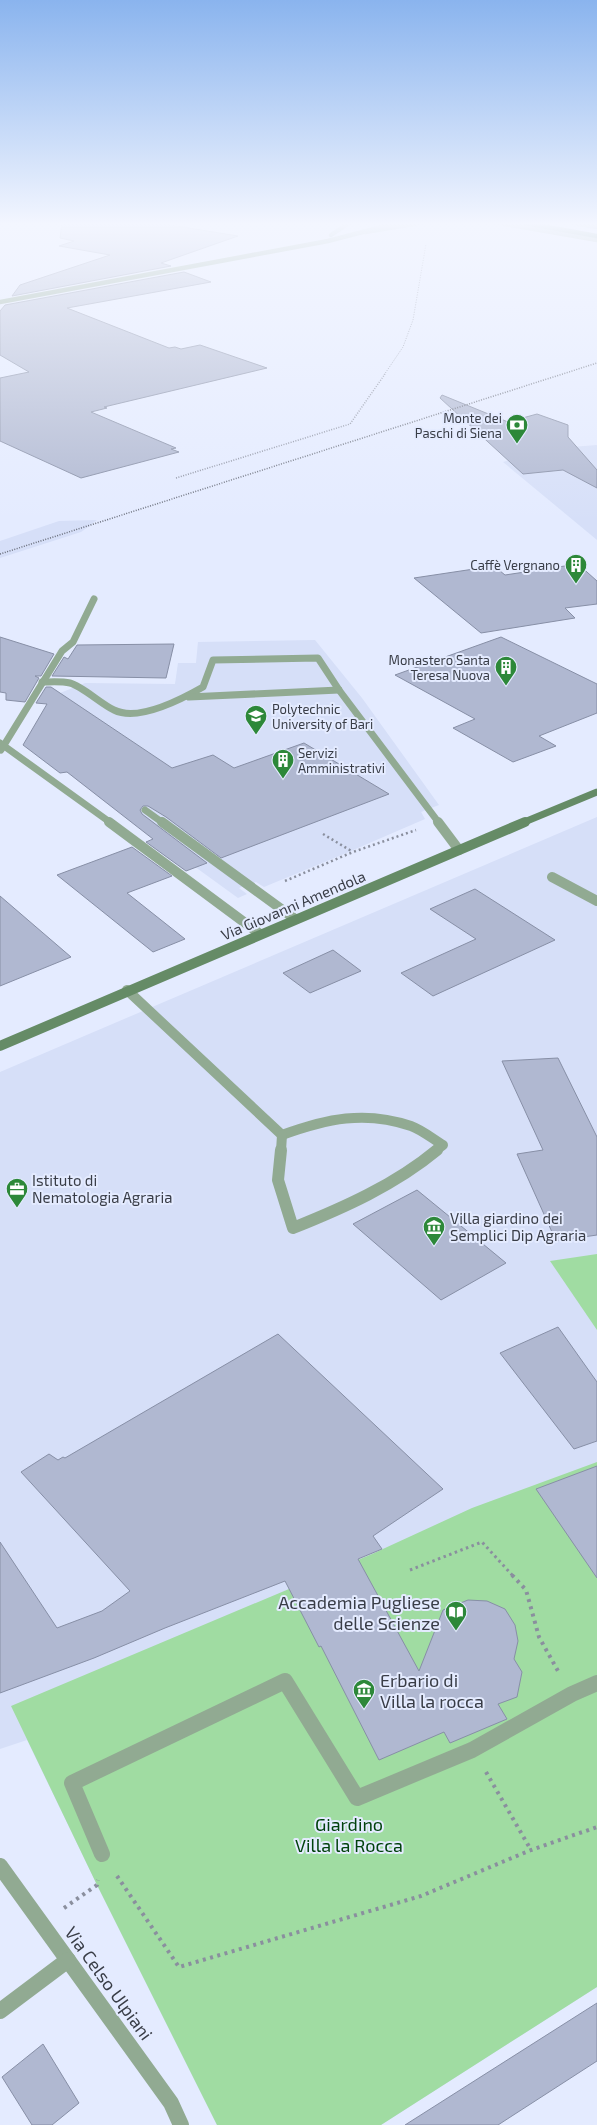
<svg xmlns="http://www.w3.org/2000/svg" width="597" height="2125" font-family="'Exo 2',sans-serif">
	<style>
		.built { fill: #d6dff8 }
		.green { fill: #a0dca2 }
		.building { fill: #b0b8d1; stroke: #878fa6 }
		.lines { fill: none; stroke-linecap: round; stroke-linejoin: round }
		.path-far4 { stroke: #8a8f9e; stroke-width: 1; stroke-dasharray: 1 1.5; stroke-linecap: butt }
		.path-far3 { stroke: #8a8f9e; stroke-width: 1.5; stroke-dasharray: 1 1.5; stroke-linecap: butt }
		.path-far2 { stroke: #8a8f9e; stroke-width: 2.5; stroke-dasharray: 2 3; stroke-linecap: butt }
		.path-far1 { stroke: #8a8f9e; stroke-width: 3; stroke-dasharray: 2.5 3.5; stroke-linecap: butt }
		.path { stroke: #8a8f9e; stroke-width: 4; stroke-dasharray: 3 4.5; stroke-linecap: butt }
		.service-far4 { stroke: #91aa92; stroke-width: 4.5 }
		.service-far3 { stroke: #91aa92; stroke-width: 7 }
		.service-far2 { stroke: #91aa92; stroke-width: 10 }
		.service-far1 { stroke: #91aa92; stroke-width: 12 }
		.service { stroke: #91aa92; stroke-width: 16 }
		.minor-far1 { stroke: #91aa92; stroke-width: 4.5 }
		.minor { stroke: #91aa92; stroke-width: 16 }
		.tertiary { stroke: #91aa92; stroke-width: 4.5 }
		.secondary-far1 { stroke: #658b66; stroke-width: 7 }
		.secondary { stroke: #658b66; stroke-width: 10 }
		.primary { stroke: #457447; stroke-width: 4.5 }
		.rail { stroke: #686d7a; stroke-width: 1.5; stroke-dasharray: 1 1.5; stroke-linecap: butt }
		.labels { text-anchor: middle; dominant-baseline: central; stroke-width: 4; stroke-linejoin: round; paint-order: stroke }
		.far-poi-label { font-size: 13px; fill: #393d47; stroke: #e4ebff; text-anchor: end }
		.street-label { font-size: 15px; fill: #393d47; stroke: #e4ebff }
		.poi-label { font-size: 15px; fill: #393d47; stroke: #e4ebff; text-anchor: start }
		.near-poi-label { font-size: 18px; fill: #393d47; stroke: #e4ebff; text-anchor: end }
		.near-park-label { font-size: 18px; fill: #00420c; stroke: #e4ebff }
		.near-street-label { font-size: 18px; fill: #393d47; stroke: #e4ebff }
	</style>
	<rect width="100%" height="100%" fill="#e4ebff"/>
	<g class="built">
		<polygon points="597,445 597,540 503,462 545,449"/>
		<polygon points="97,520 81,532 0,558 0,541 59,521"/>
		<polygon points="315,640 362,698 439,805 421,812 425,819 351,851 264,887 256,882 239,888 247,894 238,898 100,798 179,773 60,693 85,683 175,684 178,663 196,663 198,642"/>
		<polygon points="597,817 597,1987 381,2125 217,2125 97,1885 27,1740 0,1749 0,1072"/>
	</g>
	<g class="green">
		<polygon points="597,1254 597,1330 550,1261"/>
		<polygon points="597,1462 597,1987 381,2125 217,2125 97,1885 11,1706 372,1554 472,1508"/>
	</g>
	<g class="building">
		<polygon points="62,223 158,223 238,236 161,263 171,266 12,296 20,285 110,255 59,246 74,241 60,238"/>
		<polygon points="184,272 211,282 67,308 169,348 175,347 181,349 200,345 267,368 104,407 107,408 91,412 176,448 171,449 179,452 81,478 0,441 0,378 29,372 0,355 0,311 5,305"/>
		<polygon points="442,395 508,422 537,414 568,425 568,437 597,470 597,488 563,470 523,474 440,398"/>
		<polygon points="578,564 597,581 597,604 565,608 575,618 481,633 414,578 494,566 505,575"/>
		<polygon points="0,637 54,654 41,676 35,676 39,678 25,702 6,700 6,693 0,692"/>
		<polygon points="501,637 597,684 597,713 539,736 556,746 513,762 453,728 475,719 395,675"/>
		<polygon points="174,644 166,678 52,676 64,657 68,659 77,645"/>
		<polygon points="46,687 51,687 172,768 213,755 234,768 304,743 389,794 221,858 166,817 148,806 143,806 140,810 142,814 207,863 186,871 146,842 153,839 67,772 60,773 23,745 47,704 36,703"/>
		<polygon points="132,847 172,876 127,893 185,939 153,952 57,875"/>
		<polygon points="475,889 555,940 433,996 401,973 476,939 430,909"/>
		<polygon points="0,896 71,957 0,986"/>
		<polygon points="333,950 361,971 310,993 283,973"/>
		<polygon points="558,1058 597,1137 597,1235 556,1241 517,1154 543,1150 502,1061"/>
		<polygon points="417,1190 483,1244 506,1263 441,1300 353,1224"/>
		<polygon points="558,1327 597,1382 597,1441 574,1449 500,1353"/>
		<polygon points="278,1334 443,1489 373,1536 382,1549 358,1559 419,1671 443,1610 468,1600 487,1601 505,1609 515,1625 518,1641 514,1659 522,1672 517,1697 498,1704 507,1719 450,1743 444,1732 379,1760 321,1646 319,1647 285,1581 165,1628 94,1658 0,1693 0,1542 57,1628 102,1611 130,1591 21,1472 49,1454 58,1460 63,1457 65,1458"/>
		<polygon points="597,1466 597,1578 536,1489"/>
		<polygon points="597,2003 597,2061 498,2125 405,2125"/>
		<polygon points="43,2044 79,2103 52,2125 32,2125 2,2077"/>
	</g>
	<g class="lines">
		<polyline class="path-far4" points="384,375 403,347 413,320 426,244"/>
		<polyline class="path-far3" points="176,478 350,424 385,374"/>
		<g class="path-far2">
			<polyline points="323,834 353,852"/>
			<polyline points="285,881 353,852 416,830"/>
		</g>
		<polyline class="path-far1" points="410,1570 482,1542 513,1576"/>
		<g class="path">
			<polyline points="512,1575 526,1590 539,1637 558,1671"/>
			<polyline points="486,1772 531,1850"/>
			<polyline points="117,1876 179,1967 421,1896 531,1850 597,1827"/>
			<polyline points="64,1908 97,1885 98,1880"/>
		</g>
		<g class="service-far4">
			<polyline points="500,223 597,240"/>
			<polyline points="574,223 597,227"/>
			<polyline points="365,232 419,223"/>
		</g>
		<g class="service-far3">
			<path d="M 42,682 C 50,682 61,681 70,683 C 82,686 101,704 114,710 C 138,722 182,699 203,687 L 213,660 L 318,658 L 339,690 L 439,823"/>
			<polyline points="189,697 339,690"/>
			<polyline points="0,743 111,823"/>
			<polyline points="1,750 62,651 73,642 94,599"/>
			<polyline points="145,810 163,823"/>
		</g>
		<g class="service-far2">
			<polyline points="109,822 260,934"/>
			<polyline points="162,822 295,919"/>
			<polyline points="438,822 459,850"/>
			<polyline points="552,877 597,901"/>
			<polyline points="127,990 282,1135"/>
			<path d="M 282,1135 C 326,1119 365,1110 411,1126 C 422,1130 433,1139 443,1145 L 435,1151"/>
			<polyline points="281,1151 282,1135"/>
		</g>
		<path class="service-far1" d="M 281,1150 L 278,1180 L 293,1228 C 343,1208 395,1185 437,1150"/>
		<polyline class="service" points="102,1854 72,1783 285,1681 357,1798 472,1750 572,1694 597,1683"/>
		<polyline class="minor-far1" points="331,235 349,223"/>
		<g class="minor">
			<polyline points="0,1866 171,2103 181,2125"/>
			<polyline points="0,2011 68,1960"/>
		</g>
		<polyline class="tertiary" points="0,302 328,241 397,223"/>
		<polyline class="secondary-far1" points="522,823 597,792"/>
		<polyline class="secondary" points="0,1046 525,822"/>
		<polyline class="primary" points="525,223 597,236"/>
		<polyline class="rail" points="0,554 597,363"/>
	</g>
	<linearGradient id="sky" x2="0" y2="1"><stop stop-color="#8ab4ee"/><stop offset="0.43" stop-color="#f3f6ff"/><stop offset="1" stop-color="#f3f6ff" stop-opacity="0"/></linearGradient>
	<rect width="597" height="521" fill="url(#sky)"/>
	<defs>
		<g id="bank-pin" transform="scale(1.15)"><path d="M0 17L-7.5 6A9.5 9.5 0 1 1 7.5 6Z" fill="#2d8839" stroke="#e4ebff"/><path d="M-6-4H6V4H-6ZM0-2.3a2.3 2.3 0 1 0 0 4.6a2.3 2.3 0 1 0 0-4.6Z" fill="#fff"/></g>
		<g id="building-pin" transform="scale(1.15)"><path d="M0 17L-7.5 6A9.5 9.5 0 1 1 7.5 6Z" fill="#2d8839" stroke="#e4ebff"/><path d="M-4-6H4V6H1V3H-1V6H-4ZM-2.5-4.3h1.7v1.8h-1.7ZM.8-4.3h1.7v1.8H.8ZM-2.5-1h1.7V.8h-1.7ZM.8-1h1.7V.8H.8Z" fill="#fff"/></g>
		<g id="university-pin" transform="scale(1.15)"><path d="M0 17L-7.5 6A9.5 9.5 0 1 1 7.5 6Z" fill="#2d8839" stroke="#e4ebff"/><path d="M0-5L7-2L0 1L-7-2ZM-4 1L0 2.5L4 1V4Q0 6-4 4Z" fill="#fff"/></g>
		<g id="office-pin" transform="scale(1.15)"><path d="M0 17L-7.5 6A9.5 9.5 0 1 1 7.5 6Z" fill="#2d8839" stroke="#e4ebff"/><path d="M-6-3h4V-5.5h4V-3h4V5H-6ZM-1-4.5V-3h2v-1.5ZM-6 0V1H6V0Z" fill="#fff"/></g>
		<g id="museum-pin" transform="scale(1.15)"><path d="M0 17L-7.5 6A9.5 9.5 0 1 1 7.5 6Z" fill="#2d8839" stroke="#e4ebff"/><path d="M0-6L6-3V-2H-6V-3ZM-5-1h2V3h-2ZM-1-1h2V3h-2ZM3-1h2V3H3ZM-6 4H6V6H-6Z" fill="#fff"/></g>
		<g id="library-pin" transform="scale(1.15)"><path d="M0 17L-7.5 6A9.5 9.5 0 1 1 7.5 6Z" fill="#2d8839" stroke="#e4ebff"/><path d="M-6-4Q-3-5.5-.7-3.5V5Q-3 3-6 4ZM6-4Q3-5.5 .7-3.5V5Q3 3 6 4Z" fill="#fff"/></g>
	</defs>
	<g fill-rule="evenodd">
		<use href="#bank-pin" x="517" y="425"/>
		<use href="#building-pin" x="576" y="565"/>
		<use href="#building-pin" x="506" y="667"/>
		<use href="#university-pin" x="256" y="716"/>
		<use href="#building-pin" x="283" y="760"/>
		<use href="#office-pin" x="17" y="1189"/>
		<use href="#museum-pin" x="434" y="1227"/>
		<use href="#library-pin" x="456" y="1612"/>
		<use href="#museum-pin" x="364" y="1690"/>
	</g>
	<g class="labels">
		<g class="far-poi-label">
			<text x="502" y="418">Monte dei<tspan x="502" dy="15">Paschi di Siena</tspan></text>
			<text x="560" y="565">Caffè Vergnano</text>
			<text x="490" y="660">Monastero Santa<tspan x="490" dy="15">Teresa Nuova</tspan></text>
			<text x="272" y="709" text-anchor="start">Polytechnic<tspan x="272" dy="15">University of Bari</tspan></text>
			<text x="298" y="753" text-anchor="start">Servizi<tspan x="298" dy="15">Amministrativi</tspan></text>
		</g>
		<g class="street-label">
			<text transform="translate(293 905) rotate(-23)">Via Giovanni Amendola</text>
		</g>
		<g class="poi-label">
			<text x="32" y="1180">Istituto di<tspan x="32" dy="17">Nematologia Agraria</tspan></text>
			<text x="450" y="1218">Villa giardino dei<tspan x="450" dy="17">Semplici Dip Agraria</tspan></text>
		</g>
		<g class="near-poi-label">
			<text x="440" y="1602">Accademia Pugliese<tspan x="440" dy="21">delle Scienze</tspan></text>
			<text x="380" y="1680" text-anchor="start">Erbario di<tspan x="380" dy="21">Villa la rocca</tspan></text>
		</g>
		<g class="near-park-label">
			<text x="349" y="1824">Giardino<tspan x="349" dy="21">Villa la Rocca</tspan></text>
		</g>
		<g class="near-street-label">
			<text transform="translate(109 1983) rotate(54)">Via Celso Ulpiani</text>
		</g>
	</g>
</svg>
